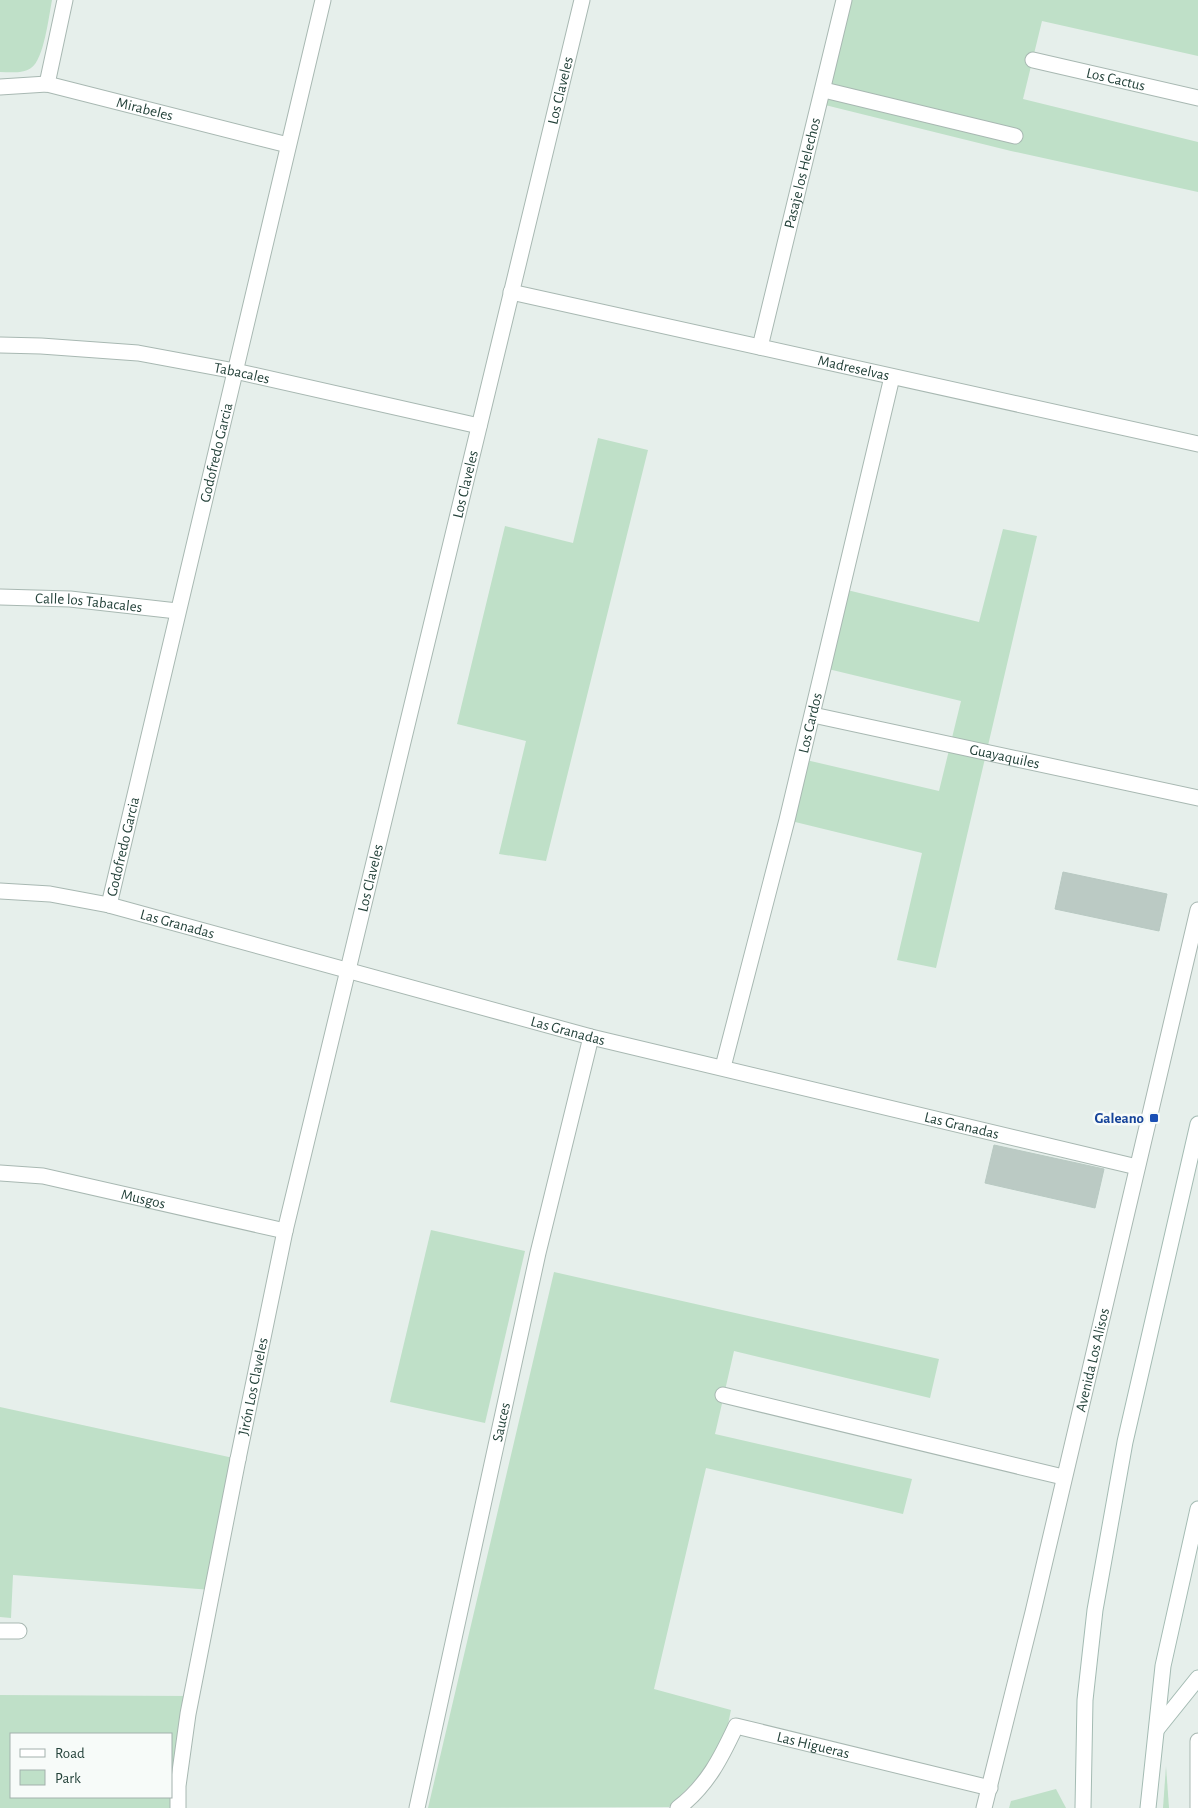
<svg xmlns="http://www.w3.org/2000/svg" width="1198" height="1808" font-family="'Alegreya Sans',sans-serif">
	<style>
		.green { fill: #bfe0c8; fill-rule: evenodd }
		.building { fill: #bbcac4; stroke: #b8c9c2 }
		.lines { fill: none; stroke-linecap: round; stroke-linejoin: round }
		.service-casing { stroke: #a8b8b2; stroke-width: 17 }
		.pedestrian-casing { stroke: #a8b8b2; stroke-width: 17 }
		.minor-casing { stroke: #a8b8b2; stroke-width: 17 }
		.tertiary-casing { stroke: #a8b8b2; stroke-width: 17 }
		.secondary-casing { stroke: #a4bbb3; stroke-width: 17 }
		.service { stroke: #fff; stroke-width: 15 }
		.pedestrian { stroke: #fff; stroke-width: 15 }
		.minor { stroke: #fff; stroke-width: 15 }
		.tertiary { stroke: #fff; stroke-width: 15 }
		.secondary { stroke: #fff; stroke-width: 15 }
		.transit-dot { fill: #1a4fb4; stroke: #f7fbf9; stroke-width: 2 }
		.labels { text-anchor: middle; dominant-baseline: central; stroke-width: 5; stroke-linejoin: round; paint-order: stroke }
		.street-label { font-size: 15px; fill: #24423a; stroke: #f7fbf9 }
		.transit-label { font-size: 15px; font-weight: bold; fill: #164399; stroke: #f7fbf9; text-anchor: end }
	</style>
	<rect width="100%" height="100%" fill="#e6efeb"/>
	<g class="green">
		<path d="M 0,0 L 52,0 C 49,15 44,60 31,68 C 22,74 10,72 0,72 Z"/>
		<polygon points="844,0 1198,0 1198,56 1042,21 1023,99 1198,142 1198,192 1011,151 821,104"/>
		<polygon points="598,438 648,450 546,861 499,854 526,741 457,724 505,526 573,543"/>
		<polygon points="1003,529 1037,536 936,968 897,960 922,853 787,820 802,759 939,791 961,701 824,668 843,589 979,622"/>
		<polygon points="431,1230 525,1251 485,1423 390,1402"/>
		<polygon points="554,1272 939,1359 930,1398 734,1351 715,1434 912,1479 903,1514 706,1468 654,1689 731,1710 727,1729 715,1760 669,1807 428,1808"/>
		<polygon points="0,1407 238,1459 212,1590 13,1575 11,1618 0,1617"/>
		<path d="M 0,1695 L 191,1696 L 178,1808 L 0,1808 ZM 11,1734 L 171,1734 L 171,1797 L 11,1797 Z"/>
		<polygon points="1166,1766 1169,1808 1163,1808"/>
		<polygon points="1056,1789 1066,1808 1009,1808 1011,1801"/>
	</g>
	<g class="building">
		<polygon points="1063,872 1167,894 1159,931 1055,909"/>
		<polygon points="994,1145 1104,1169 1095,1208 985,1183"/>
	</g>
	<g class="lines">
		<g class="service-casing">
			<polyline id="service" points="824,90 1015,136"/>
		</g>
		<g class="pedestrian-casing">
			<g id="pedestrian">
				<path id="s1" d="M 723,1067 L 787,820 L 892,377"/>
				<polyline points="178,1808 178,1786 188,1714 238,1459"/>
			</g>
		</g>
		<g class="minor-casing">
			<g id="minor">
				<path id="s2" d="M 1033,60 L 1198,98"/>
				<polyline points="47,84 65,0"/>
				<path id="s3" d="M 0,87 L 47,84 L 288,145"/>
				<path id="s4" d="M 511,292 L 1198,444"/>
				<path id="s5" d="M 0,345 L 41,346 L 138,353 L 235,371 L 479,426"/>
				<path id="s6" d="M 760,347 L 844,0"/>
				<path id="s7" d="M 0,597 L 70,599 L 177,611"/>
				<path id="s8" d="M 813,715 L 1198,798"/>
				<path id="s9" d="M 0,891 L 50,894 L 109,905 L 591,1037 L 1137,1167"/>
				<path id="s10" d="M 109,905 L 323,0"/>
				<path id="s11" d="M 0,1173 L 43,1176 L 285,1231"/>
				<polyline points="723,1395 1063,1477"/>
				<path id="s12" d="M 238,1459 L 285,1231 L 582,0"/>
				<polyline points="0,1631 19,1631"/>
				<path id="s13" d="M 417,1808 L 538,1253 L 591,1037"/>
				<path id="s14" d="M 678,1808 C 707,1786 721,1758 736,1726 L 990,1788"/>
			</g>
		</g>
		<g class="tertiary-casing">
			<g id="tertiary">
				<path id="s15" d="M 984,1808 L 1033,1612 L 1198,910"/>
				<polyline points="1198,1808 1198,1741"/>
			</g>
		</g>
		<g class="secondary-casing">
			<g id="secondary">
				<polyline points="1157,1729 1198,1678"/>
				<polyline points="1083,1808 1085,1700 1095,1610 1125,1442 1198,1124"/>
				<polyline points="1148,1808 1163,1666 1198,1509"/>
			</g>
		</g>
		<use href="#service" class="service"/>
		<use href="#pedestrian" class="pedestrian"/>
		<use href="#minor" class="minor"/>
		<use href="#tertiary" class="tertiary"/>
		<use href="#secondary" class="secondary"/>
	</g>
	<rect class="transit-dot" x="1149" y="1113" width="10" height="10" rx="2.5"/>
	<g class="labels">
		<g class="street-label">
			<text stroke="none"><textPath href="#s2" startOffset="85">Los Cactus</textPath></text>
			<text stroke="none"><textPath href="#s12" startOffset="1406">Los Claveles</textPath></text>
			<text stroke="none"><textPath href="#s3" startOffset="148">Mirabeles</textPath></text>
			<text stroke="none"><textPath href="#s6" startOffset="179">Pasaje los Helechos</textPath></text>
			<text stroke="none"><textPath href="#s4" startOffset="351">Madreselvas</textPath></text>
			<text stroke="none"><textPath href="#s5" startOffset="244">Tabacales</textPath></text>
			<text stroke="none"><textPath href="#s10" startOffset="465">Godofredo Garcia</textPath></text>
			<text stroke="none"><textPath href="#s12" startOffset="1001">Los Claveles</textPath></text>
			<text stroke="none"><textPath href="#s7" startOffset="89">Calle los Tabacales</textPath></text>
			<text stroke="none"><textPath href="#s1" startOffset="355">Los Cardos</textPath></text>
			<text stroke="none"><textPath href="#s8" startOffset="196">Guayaquiles</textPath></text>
			<text stroke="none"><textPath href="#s10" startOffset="60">Godofredo Garcia</textPath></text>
			<text stroke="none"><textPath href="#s12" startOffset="596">Los Claveles</textPath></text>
			<text stroke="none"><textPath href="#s9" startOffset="181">Las Granadas</textPath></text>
			<text stroke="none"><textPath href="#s9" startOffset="586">Las Granadas</textPath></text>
			<text stroke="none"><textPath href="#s9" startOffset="991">Las Granadas</textPath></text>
			<text stroke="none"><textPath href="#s11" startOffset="146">Musgos</textPath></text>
			<text stroke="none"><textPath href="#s15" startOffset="461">Avenida Los Alisos</textPath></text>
			<text stroke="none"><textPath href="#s12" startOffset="74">Jirón Los Claveles</textPath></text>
			<text stroke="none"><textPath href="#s13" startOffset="395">Sauces</textPath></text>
			<text stroke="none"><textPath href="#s14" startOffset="181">Las Higueras</textPath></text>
		</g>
		<g class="transit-label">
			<text x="1144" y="1118">Galeano</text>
		</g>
	</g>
	<rect x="10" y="1733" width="162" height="65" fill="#f7fbf9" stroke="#a3b1ad"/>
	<rect x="20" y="1749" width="25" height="8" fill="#ffffff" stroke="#a3b1ad"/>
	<text x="55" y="1758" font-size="15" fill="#24423a">Road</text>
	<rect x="20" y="1770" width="25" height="15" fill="#bfe0c8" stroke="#a3b1ad"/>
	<text x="55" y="1783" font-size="15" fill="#24423a">Park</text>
</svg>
